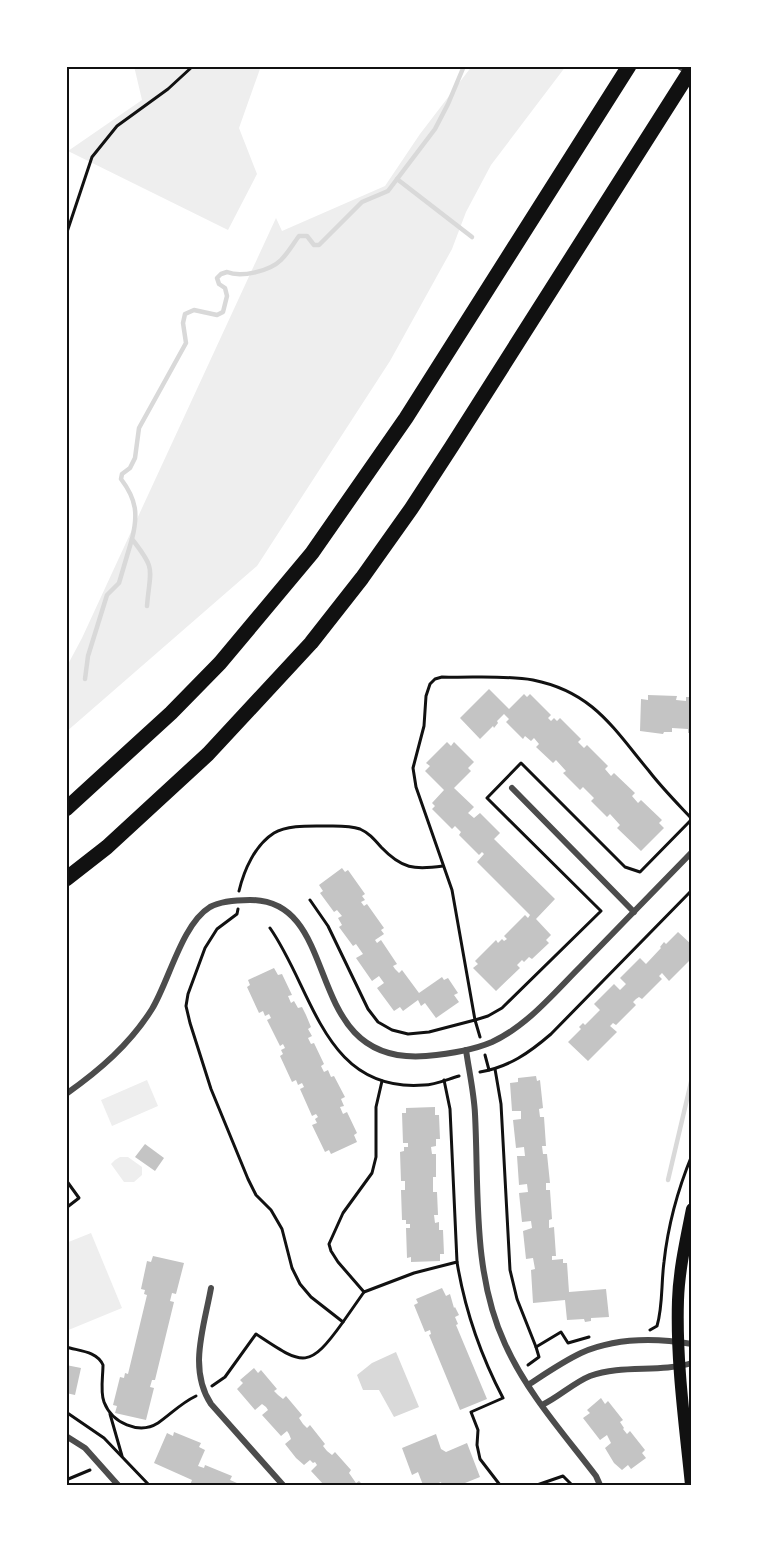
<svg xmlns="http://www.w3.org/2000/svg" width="758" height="1551" font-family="Ubuntu,sans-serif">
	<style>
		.green { fill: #eee }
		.water { fill: #d9d9d9 }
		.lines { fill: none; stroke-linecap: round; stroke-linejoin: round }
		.stream { stroke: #d9d9d9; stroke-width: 4.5 }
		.building { fill: #c4c4c4 }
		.path { stroke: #111; stroke-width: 3 }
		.service { stroke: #4c4c4c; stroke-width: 4.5 }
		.minor { stroke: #4c4c4c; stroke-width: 6 }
		.secondary { stroke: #111; stroke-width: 12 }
		.motorway { stroke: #111; stroke-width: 15 }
		.neatline { fill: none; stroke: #111; stroke-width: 2 }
	</style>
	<rect width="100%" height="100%" fill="#fff"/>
	<g class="green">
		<polygon points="134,66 261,66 239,128 257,174 228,230 68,151 142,100"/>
		<polygon points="472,66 566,66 491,165 466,212 452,249 390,361 257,566 66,732 66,668 82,638 276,218 282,231 385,186 420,134"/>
		<polygon points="147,1080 158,1106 112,1126 101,1100"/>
		<polygon points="120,1157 128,1157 142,1167 142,1175 134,1182 124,1182 111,1164 115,1160"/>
		<polygon points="91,1233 122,1308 66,1331 66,1243"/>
	</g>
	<polygon class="water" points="396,1352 419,1407 394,1417 379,1390 363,1390 357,1375 372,1363"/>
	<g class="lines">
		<g class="stream">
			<polyline points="397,179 472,237"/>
			<path d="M 147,606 C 150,568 157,571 132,539 C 138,515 137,500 121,479 L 122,474 L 130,468 L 135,458 L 139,428 L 186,343 L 183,323 L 185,314 L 194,310 L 217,315 L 223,312 L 227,296 L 225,288 L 219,284 L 217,278 L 221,274 L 227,272 C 241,278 270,271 281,260 C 288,253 293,244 299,236 L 307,236 L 314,245 L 319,245 L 362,202 L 388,191 L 435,129 L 448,104 L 464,66"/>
			<polyline points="85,679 88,656 107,595 119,583 132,539"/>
			<polyline points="668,1180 692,1078"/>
		</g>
	</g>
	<g class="building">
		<polygon points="489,689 509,709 524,694 527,697 530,694 551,715 548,718 551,721 554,718 557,721 560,718 581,739 578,742 584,748 587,745 608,766 605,769 611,776 614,773 635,793 632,796 638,803 641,800 662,820 659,823 664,828 641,851 617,828 620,825 610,814 607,817 591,801 594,798 583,787 580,790 563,773 566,771 556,760 553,763 536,747 539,744 534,738 531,741 525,736 523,739 506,722 509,719 504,714 497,721 498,723 494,728 493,726 480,739 460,718"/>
		<polygon points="648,695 677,696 676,700 686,701 686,697 692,697 692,733 688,733 688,729 672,728 672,732 664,732 663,734 640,731 641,699 648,700"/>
		<polygon points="447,742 451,746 454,742 474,762 468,768 471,771 454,788 474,807 468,813 474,818 480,813 500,833 494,839 555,899 536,919 551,935 546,940 549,943 532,959 529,957 524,962 522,960 517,965 520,968 496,991 473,968 478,964 475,961 496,940 498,943 502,939 504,941 507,939 504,936 525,915 528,918 530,915 477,862 484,854 482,852 479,855 459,835 461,832 455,826 452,829 432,809 435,806 432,803 444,790 425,771 430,766 426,763"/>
		<polygon points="342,868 345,872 348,870 365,894 362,896 365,900 361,902 364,906 367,904 384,928 381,930 384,934 375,940 377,943 381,940 397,964 393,966 395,969 399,973 402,970 419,993 442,977 444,980 448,978 458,993 454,995 459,1002 436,1018 425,1003 421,1006 418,1000 403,1011 400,1007 394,1011 377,988 384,983 379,976 372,981 356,958 363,954 356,944 353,946 339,927 342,925 338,918 342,916 337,910 334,912 320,893 323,891 319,885"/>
		<polygon points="678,932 692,945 692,958 669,981 662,973 659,976 662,979 642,999 639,997 636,999 633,1002 636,1005 616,1025 613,1023 610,1026 617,1032 588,1061 568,1042 581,1029 579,1027 583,1023 585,1025 600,1010 594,1004 614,984 620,990 626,984 620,978 640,958 646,964 661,948 660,947 664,942 666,944"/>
		<polygon points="274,968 278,975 282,974 292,995 288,996 291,1003 294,1001 298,1008 302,1007 306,1015 311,1027 308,1029 312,1036 308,1038 311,1044 314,1043 324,1064 321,1066 324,1072 328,1070 331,1077 334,1076 345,1097 341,1099 344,1106 340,1107 343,1114 347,1112 357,1133 354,1135 357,1142 331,1154 329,1150 325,1152 312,1125 317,1123 315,1119 318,1117 316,1114 312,1116 300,1089 304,1087 302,1083 298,1085 296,1080 292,1082 280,1056 283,1054 281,1050 285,1048 283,1044 280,1046 267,1020 271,1018 269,1014 265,1016 263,1011 259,1013 247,987 250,985 248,980"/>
		<polygon points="536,1076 537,1081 540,1080 543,1108 539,1109 540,1117 544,1117 546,1146 542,1146 543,1154 547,1154 550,1183 546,1183 546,1190 550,1190 552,1219 549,1220 549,1228 554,1227 556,1256 552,1256 552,1260 563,1259 563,1263 567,1263 569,1292 606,1289 609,1317 591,1318 591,1321 585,1322 584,1319 567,1320 565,1300 533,1303 531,1270 535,1269 533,1258 526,1259 523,1231 532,1228 531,1221 522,1222 519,1193 528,1192 527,1184 519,1185 517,1156 525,1156 524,1147 516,1148 513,1120 521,1119 521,1111 512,1111 510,1083 518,1082 518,1078"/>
		<polygon points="435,1107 435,1115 439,1115 440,1139 436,1139 436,1146 431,1147 432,1154 436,1154 436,1177 433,1177 433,1192 437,1192 438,1215 434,1215 435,1223 439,1222 439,1230 443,1230 444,1254 440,1254 440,1261 411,1262 411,1257 407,1258 406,1228 410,1228 410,1224 406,1224 406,1220 402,1220 401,1190 405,1190 405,1181 401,1181 400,1152 404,1151 404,1147 408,1147 408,1143 403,1143 402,1113 406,1113 406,1108"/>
		<polygon points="145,1144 164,1158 155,1171 135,1157"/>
		<polygon points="153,1256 184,1263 176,1294 172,1293 170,1301 174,1302 155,1380 152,1380 150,1387 154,1388 146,1420 115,1413 117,1406 113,1405 120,1377 124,1378 125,1373 128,1374 147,1295 144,1294 145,1290 141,1289 147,1261 151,1262"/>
		<polygon points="442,1288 446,1296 450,1294 454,1308 455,1307 459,1315 455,1317 458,1324 456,1325 487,1399 460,1410 429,1335 431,1334 430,1330 425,1332 414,1305 418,1303 416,1299"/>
		<polygon points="66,1365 81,1368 75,1395 66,1393"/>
		<polygon points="254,1368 258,1373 261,1370 277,1389 274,1391 278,1395 283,1399 286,1396 302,1415 299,1418 303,1424 307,1428 310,1425 325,1444 323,1446 327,1451 332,1455 335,1452 351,1470 349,1473 356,1483 359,1481 363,1485 324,1485 311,1471 317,1465 315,1462 313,1463 310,1460 304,1465 296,1458 285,1444 291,1439 289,1434 287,1431 281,1436 262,1415 268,1410 266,1407 262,1404 255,1410 237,1389 243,1383 240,1380"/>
		<polygon points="601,1398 605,1404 608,1401 623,1420 620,1422 624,1428 623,1429 627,1434 630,1431 645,1450 642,1453 646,1458 631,1469 628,1465 622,1470 614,1463 605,1448 611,1443 607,1435 600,1440 583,1418 590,1413 587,1410"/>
		<polygon points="174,1432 201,1443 199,1447 205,1450 198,1466 204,1468 205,1465 232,1476 230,1480 237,1483 236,1485 190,1485 192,1480 154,1463 167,1433 173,1436"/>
		<polygon points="436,1434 441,1449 446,1452 467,1443 480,1477 460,1485 442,1485 441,1482 434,1485 423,1485 418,1472 412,1475 402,1448"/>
	</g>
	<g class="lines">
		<g class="path">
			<polyline points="66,235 92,157 117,126 168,89 193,66"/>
			<path d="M 442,677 C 472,678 504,675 533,680 C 593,692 613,728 649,771 C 662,788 677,803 692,819 L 640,872 L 625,867 L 521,763 L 487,798 L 601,911 L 502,1008 L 488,1016 L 475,1020 L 452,890 L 416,787 L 413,768 L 424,726 L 426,696 L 430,684 L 435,679 Z"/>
			<path d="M 239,891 C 244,870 255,845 274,833 C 287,825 309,826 324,826 C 335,826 349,825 360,829 C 369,833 374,839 381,847 C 402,869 414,870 443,866"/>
			<polyline points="310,900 328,926 368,1009 378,1022 392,1030 408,1034 429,1032 475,1020 480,1037"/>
			<path d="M 270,928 C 314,991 324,1093 424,1085 C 435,1085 448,1079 459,1076"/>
			<polyline points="485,1055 489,1070"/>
			<polyline points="495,1069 501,1104 510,1270 517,1299 536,1347"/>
			<path d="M 480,1072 C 509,1067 529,1053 551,1034 L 692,890"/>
			<polyline points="382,1081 376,1107 376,1157 372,1173 343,1213 329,1244 331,1251 338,1262 364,1292 414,1273 457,1262 450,1109 444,1080"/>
			<polyline points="66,1180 79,1198 66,1208"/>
			<path d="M 457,1262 C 465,1311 480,1354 503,1398 L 471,1412 L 478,1430 L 477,1445 L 480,1459 L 500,1485"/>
			<polyline points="343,1322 364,1292"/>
			<path d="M 650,1330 L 657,1326 C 663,1306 661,1284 664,1262 C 668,1225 678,1189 692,1155"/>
			<path d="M 66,1347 C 79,1351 97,1351 103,1365 C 103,1376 100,1392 104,1402 C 112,1423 139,1435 158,1423 C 171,1414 181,1403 196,1396"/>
			<polyline points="528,1365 539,1357 536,1347 561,1332 568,1343 589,1337"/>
			<path d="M 212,1386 L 225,1377 L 256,1334 C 303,1365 308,1371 343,1322 L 311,1297 L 300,1284 L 292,1268 L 282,1229 L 271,1210 L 256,1195 L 248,1179 L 211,1089 L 190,1023 L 186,1006 L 188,994 L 205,948 L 217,929 L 237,914 L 238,909"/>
			<polyline points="66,1412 104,1438 149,1485"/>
			<polyline points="110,1414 122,1456"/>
			<polyline points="66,1480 90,1470"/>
			<polyline points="537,1485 563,1476 572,1485"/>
		</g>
		<polyline class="service" points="677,66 687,72"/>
		<g class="minor">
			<polyline points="512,788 634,912"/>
			<path d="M 466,1050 C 469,1071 474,1093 475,1114 C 479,1190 472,1273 505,1344 C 527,1393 564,1434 596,1476 L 600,1485"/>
			<path d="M 66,1094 C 100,1070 130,1044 152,1009 C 169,981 182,924 210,907 C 221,901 238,900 250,900 C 346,900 298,1066 426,1056 C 448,1054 471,1051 492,1042 C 527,1026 554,993 581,966 C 618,928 655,890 692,852"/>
			<path d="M 211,1288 C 204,1327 188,1369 211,1404 L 283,1485"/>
			<path d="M 528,1385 C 545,1374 562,1362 581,1353 C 615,1338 656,1338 692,1344"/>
			<path d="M 542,1405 C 559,1397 573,1383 590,1376 C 622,1364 659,1373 692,1363"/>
			<polyline points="66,1436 85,1448 118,1485"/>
		</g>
		<path class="secondary" d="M 691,1485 C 685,1424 676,1362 678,1300 C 679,1270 686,1239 692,1209"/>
		<g class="motorway">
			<polyline points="66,809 171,713 220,663 312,553 406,418 629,66"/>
			<polyline points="66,879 107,847 208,754 311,643 362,578 411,509 452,446 692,68"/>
		</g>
	</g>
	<rect width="758" height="1551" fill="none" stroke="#ffffff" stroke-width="135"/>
	<rect x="68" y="68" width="622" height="1416" class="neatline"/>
</svg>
